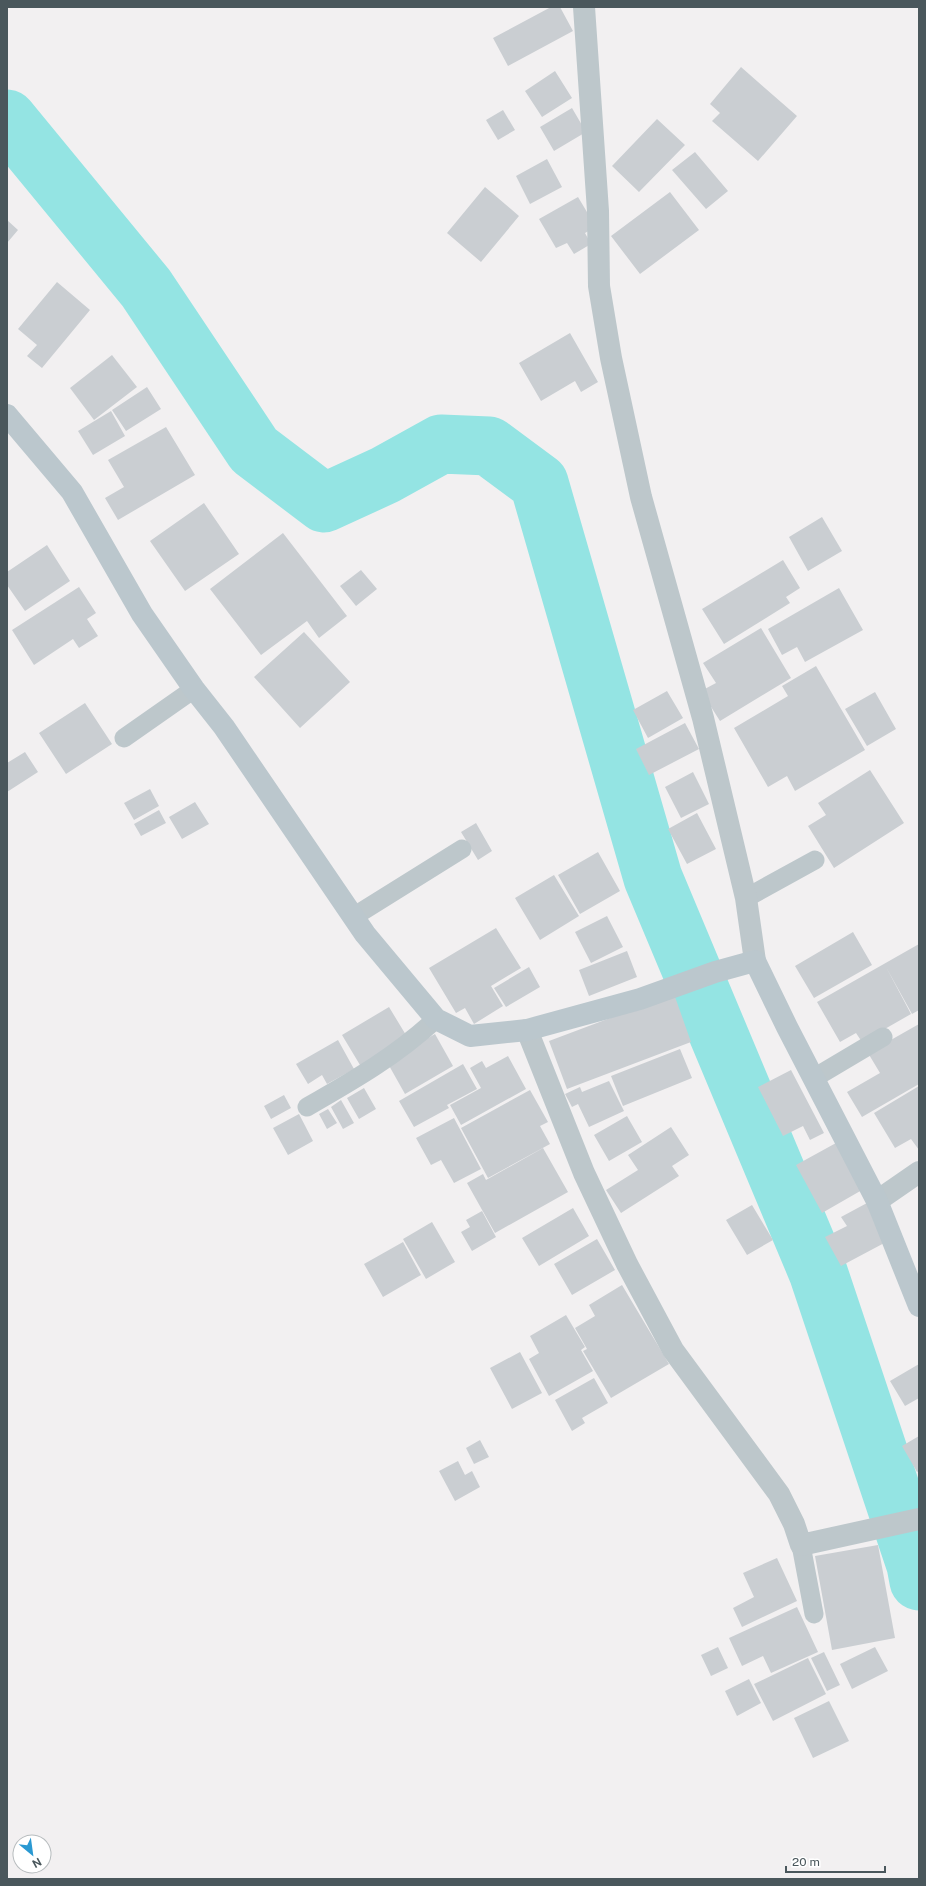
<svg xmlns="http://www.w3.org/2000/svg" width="926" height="1886" font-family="'Public Sans',sans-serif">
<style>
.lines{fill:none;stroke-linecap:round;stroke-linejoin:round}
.river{stroke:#94e4e3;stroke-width:59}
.building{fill:#caced2}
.lane{stroke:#bdc7cb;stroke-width:19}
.street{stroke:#bdc7cb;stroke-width:22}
.secondary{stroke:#bbc7cd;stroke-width:22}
</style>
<rect width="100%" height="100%" fill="#f2f0f1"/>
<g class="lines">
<path class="river" d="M7 119 146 288 254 450 324 503 385 475 441 444 489 446 539 483 653 878 818 1272 916 1565 919 1581"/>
</g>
<path class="building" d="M551 7H560L573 31 508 66 493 38Z
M741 67 797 116 758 161 712 121 720 113 710 104Z
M555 71 572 98 542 117 525 91Z
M572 108 586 132 554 151 540 127Z
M503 110 515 130 498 140 486 120Z
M657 119 685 145 639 192 612 166Z
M695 152 728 191 706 209 672 170Z
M547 159 562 187 530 204 516 176Z
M485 187 519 216 481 262 447 233Z
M670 192 699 230 640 274 611 236Z
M578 197 596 227 585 233 591 244 574 254 567 243 556 248 539 219Z
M7 220 18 230 7 243Z
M57 282 90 310 42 368 27 356 37 345 18 329Z
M570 333 598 382 581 392 575 381 541 401 519 363Z
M112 355 137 387 94 420 70 388Z
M147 387 161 409 126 431 112 410Z
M111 411 125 436 93 455 78 431Z
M166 427 195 475 118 520 105 498 124 487 108 460Z
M204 503 239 554 185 591 150 541Z
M822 517 842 551 808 571 789 537Z
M283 533 347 616 319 638 307 621 261 655 210 589Z
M47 545 70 581 25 611 7 585V572Z
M783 560 800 588 786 597 790 603 724 644 702 609Z
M361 570 377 589 356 606 340 586Z
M79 587 96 613 87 619 98 636 79 648 73 639 34 665 12 630Z
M839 588 863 630 805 662 797 647 782 655 768 629Z
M761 628 791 678 720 721 701 691 716 683 703 663Z
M304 632 350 682 300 728 254 677Z
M816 666 865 750 795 791 787 776 768 787 734 728 788 696 782 686Z
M667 691 683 718 648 738 633 710Z
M875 692 896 729 867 746 845 709Z
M85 703 112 744 66 774 39 733Z
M685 723 699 749 649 775 636 749Z
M25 752 38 772 7 792V763Z
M870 770 904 823 834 868 808 826 826 815 818 803Z
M693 772 709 804 681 818 665 787Z
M150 789 159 806 134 820 124 803Z
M195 802 209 824 182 839 169 817Z
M159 810 166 823 141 836 134 824Z
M697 813 716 849 687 864 668 829Z
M476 823 492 851 478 860 461 832Z
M598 852 620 891 580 914 558 875Z
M554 875 579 916 540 940 515 898Z
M607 916 623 947 591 963 575 932Z
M496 928 521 968 491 986 503 1006 474 1024 465 1008 456 1013 429 968Z
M853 932 872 965 814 998 795 966Z
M919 944V1010L912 1014 886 967 911 1014 862 1042 856 1033 840 1042 817 1002Z
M627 951 637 977 589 996 579 970Z
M529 967 540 987 506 1007 494 988Z
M674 994 691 1042 567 1089 549 1041Z
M389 1007 409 1040 363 1070 342 1035Z
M919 1024V1084L862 1117 847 1092 880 1073 868 1053Z
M435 1034 453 1066 405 1094 387 1062Z
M338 1040 354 1069 327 1084 322 1075 308 1084 296 1064Z
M680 1049 692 1078 623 1106 611 1076Z
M508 1056 526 1089 461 1125 450 1105 481 1088 470 1068 482 1061 486 1068Z
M463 1064 477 1089 447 1105 449 1108 414 1127 399 1101Z
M791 1070 824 1133 810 1140 803 1126 783 1136 758 1087Z
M609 1081 624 1111 589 1127 578 1104 572 1107 565 1094 580 1087 582 1092Z
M919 1086V1150L911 1139 895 1148 874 1113Z
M364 1088 376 1109 359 1119 347 1098Z
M530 1090 548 1122 540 1126 550 1144 488 1178 461 1128Z
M284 1095 291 1108 271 1119 264 1106Z
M341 1100 354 1123 343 1129 331 1107Z
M328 1109 337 1123 327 1129 319 1114Z
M299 1114 313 1141 288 1155 273 1128Z
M627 1116 642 1142 609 1161 594 1135Z
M454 1118 481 1169 454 1183 441 1160 431 1165 416 1138Z
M671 1127 689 1155 672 1166 679 1176 621 1213 606 1190 638 1170 628 1155Z
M836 1143 862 1190 822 1213 796 1165Z
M543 1148 568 1192 495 1233 467 1183 483 1174 486 1180Z
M867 1203 888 1241 841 1266 825 1237 847 1226 841 1217Z
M752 1205 773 1240 747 1255 726 1220Z
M573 1208 589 1236 539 1266 522 1238Z
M482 1211 496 1237 472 1251 461 1232 470 1227 466 1220Z
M432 1222 455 1262 426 1279 403 1239Z
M597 1239 615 1270 572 1295 554 1264Z
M403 1242 421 1275 383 1297 364 1264Z
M622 1285 669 1364 611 1398 583 1351 587 1349 575 1328 595 1316 589 1305Z
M566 1315 585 1347 581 1350 593 1371 549 1396 529 1359 539 1353 530 1336Z
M520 1352 542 1393 512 1409 490 1368Z
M919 1364V1398L905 1406 890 1381Z
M594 1378 608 1403 582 1418 585 1423 572 1431 555 1400Z
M919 1436V1471L917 1472 902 1446Z
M480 1440 489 1457 474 1464 466 1448Z
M458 1461 465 1475 472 1471 480 1487 455 1501 439 1471Z
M878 1545 895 1638 832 1650 815 1556Z
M777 1558 797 1601 742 1627 733 1608 754 1597 743 1573Z
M797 1607 818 1652 771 1673 763 1656 742 1666 729 1638Z
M718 1647 728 1668 711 1676 701 1655Z
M875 1647 888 1671 852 1689 840 1664Z
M824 1652 840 1685 827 1691 811 1658Z
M808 1658 826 1694 773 1721 754 1684Z
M749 1679 761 1703 737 1716 725 1691Z
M829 1701 849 1741 813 1758 794 1718Z"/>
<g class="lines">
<path class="lane" d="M124 738 194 689
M746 898 815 860
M353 917 462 849
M814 1078 883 1037
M307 1107C354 1080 396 1056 436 1019
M801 1545 814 1614"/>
<path class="street" d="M584 7 598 211 599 286 611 358 641 497 703 718 746 898 755 961
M527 1030 584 1173 627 1264 673 1350 779 1494 794 1524 801 1545 919 1519
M877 1201 919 1172"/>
<path class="secondary" d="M7 415 72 492 142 614 194 689 224 727 365 934 436 1019 470 1036 527 1030 640 999 715 972 755 961 787 1027 877 1201 919 1306"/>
</g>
<rect width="926" height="1886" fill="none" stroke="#4a575c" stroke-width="16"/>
<g transform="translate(32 1854) rotate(151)"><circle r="19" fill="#ffffff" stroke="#b7bcbe"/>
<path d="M0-3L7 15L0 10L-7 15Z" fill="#2a99d2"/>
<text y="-6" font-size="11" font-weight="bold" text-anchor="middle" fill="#4a575c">N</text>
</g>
<path d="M786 1866v6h99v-6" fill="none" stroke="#4a575c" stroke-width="2"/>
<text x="792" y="1866" font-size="12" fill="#4a575c" stroke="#ffffff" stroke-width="3" paint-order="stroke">20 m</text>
</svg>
